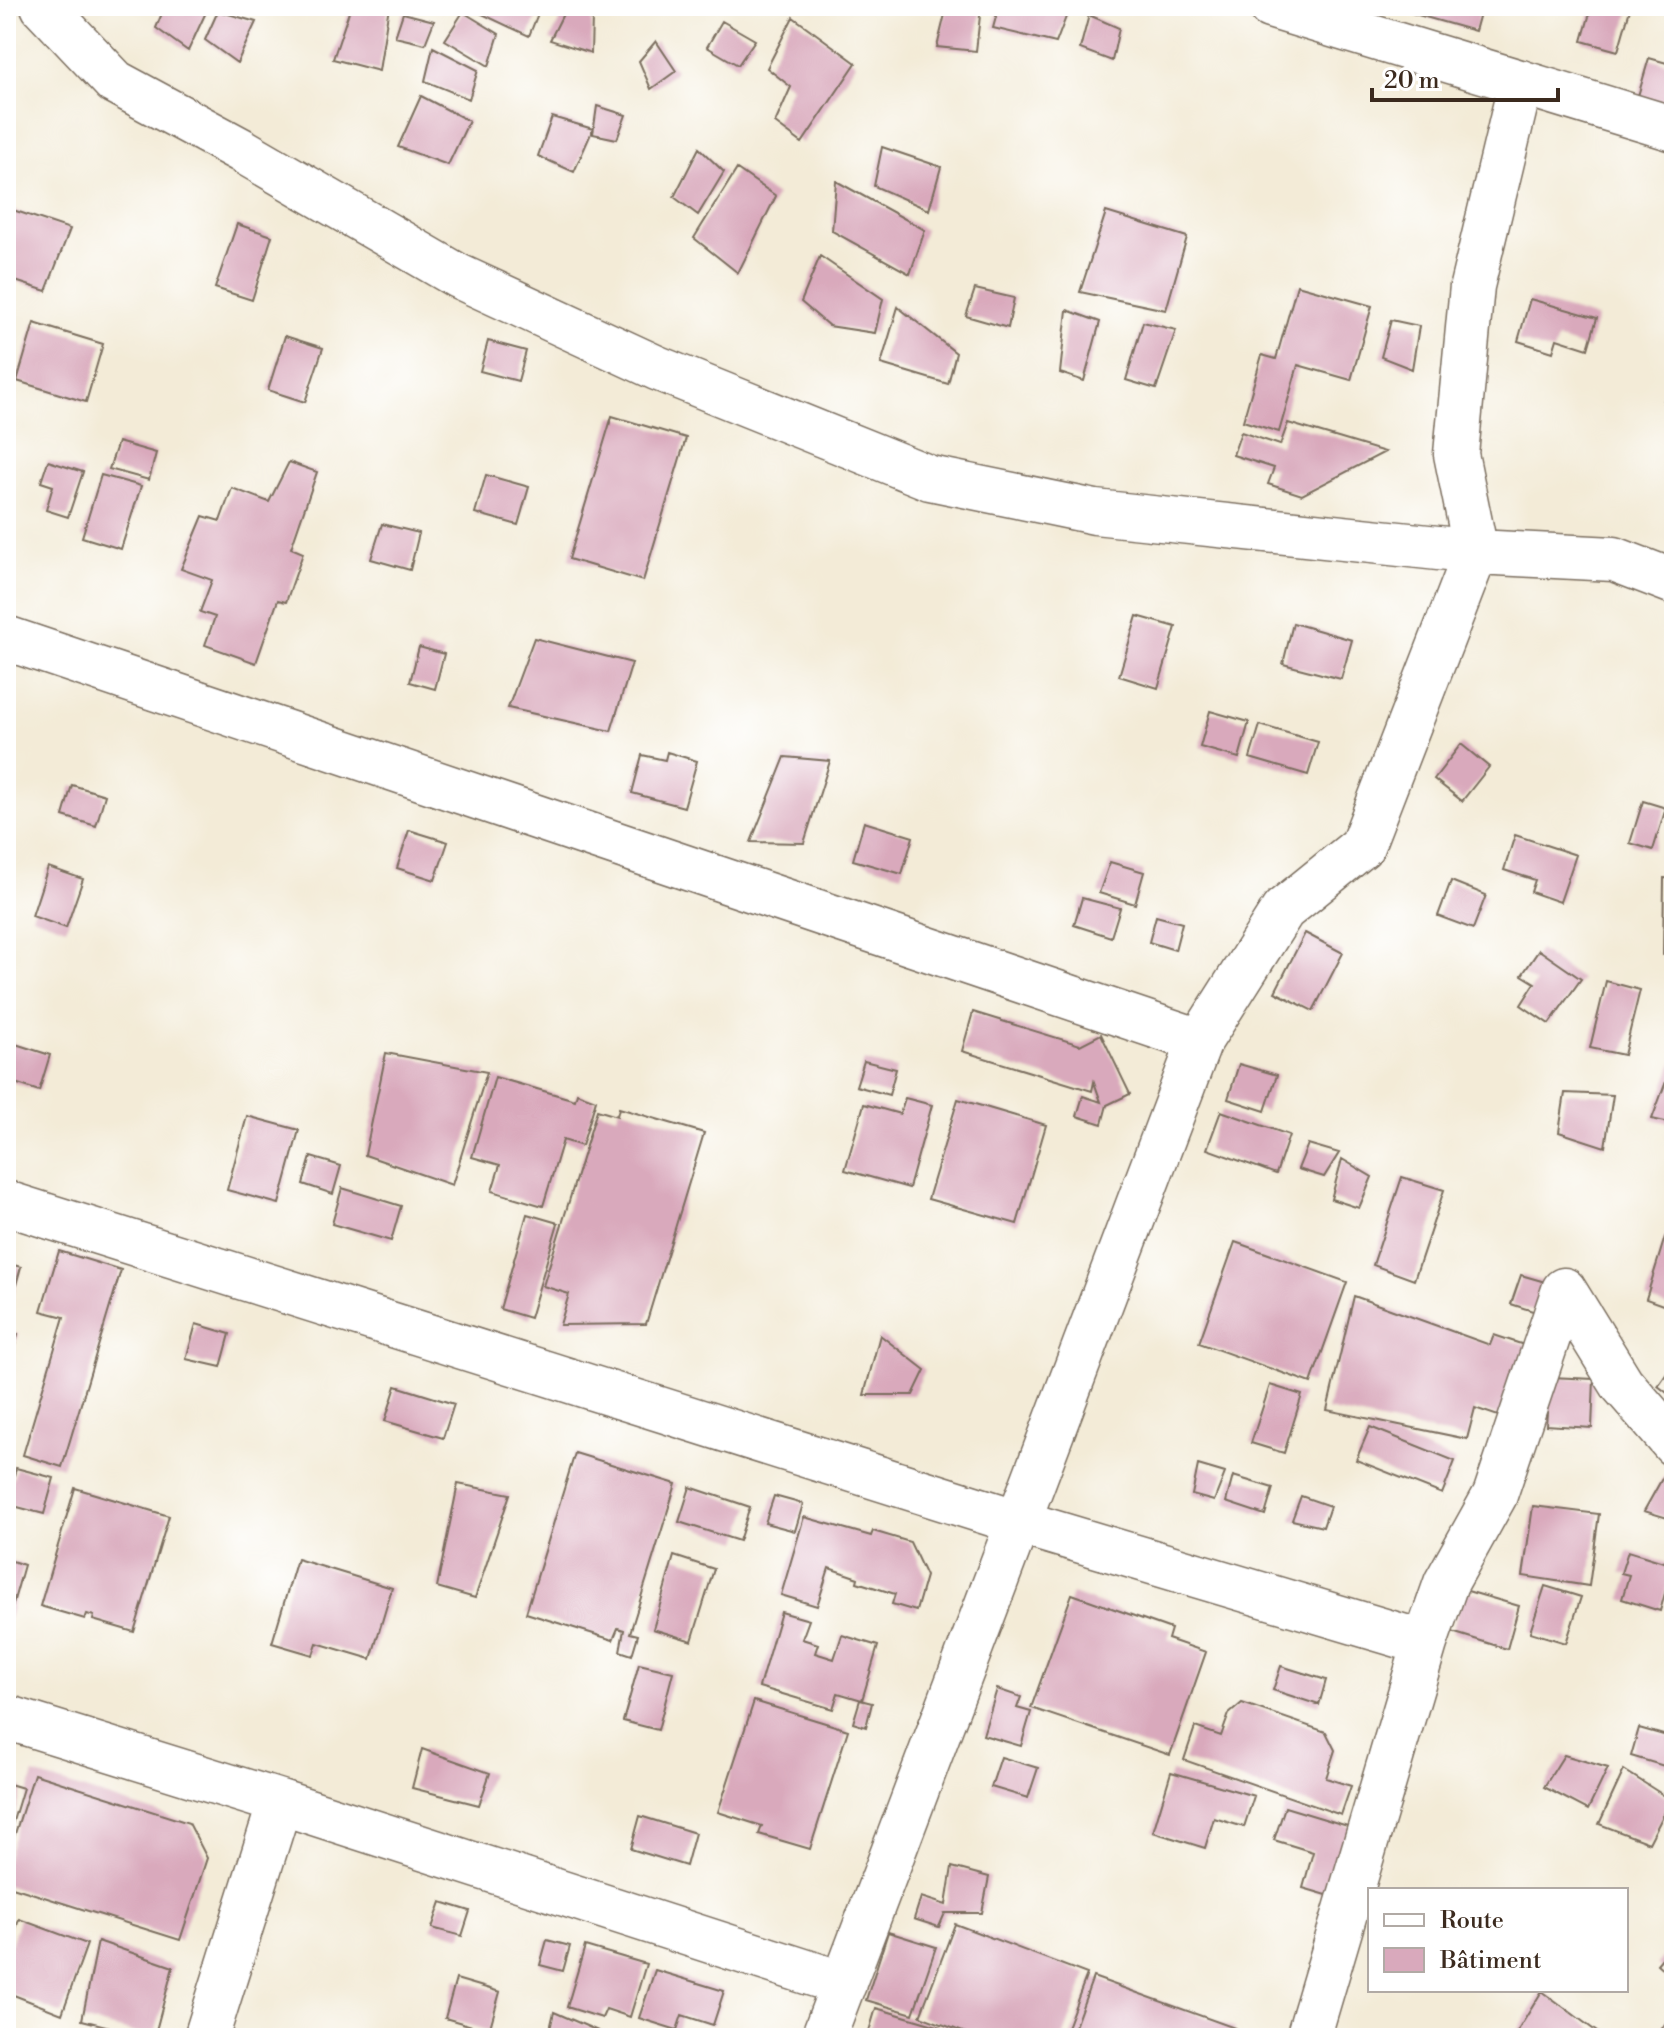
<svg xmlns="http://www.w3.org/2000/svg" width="1680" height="2044" font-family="'Libre Bodoni',serif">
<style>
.building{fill:#d9a9bc}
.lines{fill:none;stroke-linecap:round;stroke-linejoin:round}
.street-casing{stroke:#7b6e5f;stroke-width:47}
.street{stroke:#fff;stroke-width:44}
</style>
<rect width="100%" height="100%" fill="#fff"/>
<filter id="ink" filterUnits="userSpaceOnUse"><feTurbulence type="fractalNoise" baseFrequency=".0125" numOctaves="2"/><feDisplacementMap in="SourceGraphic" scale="16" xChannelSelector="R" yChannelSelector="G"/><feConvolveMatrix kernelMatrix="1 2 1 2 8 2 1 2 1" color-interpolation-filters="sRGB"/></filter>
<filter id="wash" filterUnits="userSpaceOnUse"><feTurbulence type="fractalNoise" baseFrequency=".006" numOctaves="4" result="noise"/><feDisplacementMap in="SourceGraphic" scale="32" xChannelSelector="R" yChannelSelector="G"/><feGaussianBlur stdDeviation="1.8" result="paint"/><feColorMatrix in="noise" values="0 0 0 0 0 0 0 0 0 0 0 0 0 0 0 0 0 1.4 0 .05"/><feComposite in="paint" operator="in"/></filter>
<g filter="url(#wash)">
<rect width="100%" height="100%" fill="#f3ebd7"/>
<g id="blocks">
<path class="building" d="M165 6H194L207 10 188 51 156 28Z
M351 6H389L379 71 333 59Z
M482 6H541L529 36 480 13Z
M947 6 981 7 976 51 937 47Z
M999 6H1059L1069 9 1056 43 993 28Z
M1412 6H1482L1475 31 1411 13Z
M1592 6H1631L1618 51 1582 41Z
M565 10 592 17 591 53 550 40Z
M218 11 256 22 237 63 205 40Z
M463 12 499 34 489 66 445 40Z
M403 13 434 21 425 44 395 37Z
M1089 15 1119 28 1112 61 1080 49Z
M793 17 856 63 802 143 775 123 791 87 767 68Z
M722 21 755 40 738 65 707 47Z
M656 41 676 71 651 89 639 61Z
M433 47 478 70 469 99 425 81Z
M1649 58 1674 65V106L1638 96Z
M421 96 469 121 448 165 398 147Z
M597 106 626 115 617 139 593 134Z
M552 117 593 129 574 172 538 156Z
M882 147 941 167 929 210 874 186Z
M699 148 724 172 698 215 674 197Z
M737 169 776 196 738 273 694 238Z
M836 181 925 230 910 274 832 231Z
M7 208 70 229 46 291 6 278Z
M1106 212 1187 237 1166 310 1080 292Z
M237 224 272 236 252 300 215 288Z
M820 256 883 299 875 333 829 326 801 302Z
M1297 285 1372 306 1351 380 1298 365 1279 432 1243 421 1262 355 1276 359Z
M975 289 1014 298 1008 328 966 316Z
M1530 299 1597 318 1588 349 1557 339 1553 352 1518 341Z
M898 307 956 353 948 384 881 364Z
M1067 310 1100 322 1084 381 1060 373Z
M1391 320 1419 326 1412 369 1381 357Z
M1143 322 1176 330 1156 389 1126 380Z
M34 323 103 344 86 402 17 381Z
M285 336 323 348 305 402 268 390Z
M488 341 526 351 518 381 480 371Z
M1673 367H1674V406L1663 403Z
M612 416 686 438 643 581 569 559Z
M1288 423 1385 452 1302 495 1268 484 1274 468 1233 455 1241 432 1280 445Z
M118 442 156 453 149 480 109 469Z
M48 461 83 472 68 517 46 510 53 486 41 482Z
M289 462 317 472 291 548 303 553 286 602 278 600 256 663 205 645 215 617 200 612 212 580 181 569 203 516 220 521 232 488 269 502Z
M101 475 141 486 121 549 82 537Z
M486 475 529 487 518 525 475 513Z
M382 524 419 533 410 570 371 559Z
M1137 616 1176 627 1158 688 1119 676Z
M1293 623 1352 640 1341 679 1283 664Z
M534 638 632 663 611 731 508 708Z
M419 647 444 654 435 689 410 682Z
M1210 711 1249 722 1239 758 1200 747Z
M1260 725 1318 742 1308 775 1250 758Z
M1461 744 1489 767 1462 801 1434 779Z
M667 752 697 761 684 807 632 793 642 755 665 760Z
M785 757 830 761 804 843 751 842Z
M72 785 105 795 96 826 63 816Z
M1643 801 1666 808 1653 850 1630 843Z
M864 822 913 837 902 874 853 860Z
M409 830 448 842 435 880 397 868Z
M1515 835 1576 855 1560 902 1531 892 1535 880 1504 870Z
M1110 862 1144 872 1135 904 1099 893Z
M48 867 83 879 66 928 32 916Z
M1664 878 1674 879V957L1663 955Z
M1451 881 1486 895 1473 929 1438 916Z
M1082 898 1120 908 1111 937 1074 925Z
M1156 916 1182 923 1175 950 1149 942Z
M1305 933 1343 953 1313 1011 1275 992Z
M1539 950 1581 979 1549 1024 1521 1005 1535 983 1522 975Z
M1606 981 1640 990 1624 1055 1590 1048Z
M973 1012 1080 1045 1101 1034 1130 1094 1107 1105 1102 1124 1077 1116 1083 1096 1101 1102 1094 1082 1092 1091 962 1051Z
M6 1041 50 1055 39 1091 6 1080Z
M386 1053 487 1072 452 1185 365 1155Z
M1674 1060V1124L1652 1119Z
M864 1061 896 1069 889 1095 856 1086Z
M1239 1064 1277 1075 1265 1111 1228 1099Z
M495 1077 575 1100 577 1093 596 1100 582 1146 563 1140 543 1206 492 1191 500 1165 472 1157Z
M1565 1093 1613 1095 1605 1147 1559 1132Z
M905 1098 932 1105 909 1188 845 1170 864 1104 900 1114Z
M958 1099 1046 1125 1017 1224 928 1199Z
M619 1108 704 1133 646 1324 560 1325 569 1294 543 1286 597 1110 617 1116Z
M1221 1111 1289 1135 1276 1174 1207 1149Z
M247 1116 299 1130 279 1204 227 1190Z
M1308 1144 1339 1153 1324 1177 1298 1169Z
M311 1157 341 1166 333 1194 303 1184Z
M1342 1159 1372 1177 1359 1208 1331 1199Z
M1402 1177 1444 1190 1414 1280 1373 1265Z
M342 1188 401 1206 391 1241 332 1224Z
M527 1214 558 1223 530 1318 500 1309Z
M1665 1237 1674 1240V1309L1646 1299Z
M1235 1242 1347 1282 1311 1383 1199 1343Z
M59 1251 121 1270 62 1467 23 1455 64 1317 41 1311Z
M6 1263 21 1267 7 1317H6Z
M1521 1275 1552 1284 1542 1314 1511 1304Z
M1354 1296 1490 1345 1494 1335 1530 1347 1507 1419 1475 1408 1467 1439 1327 1410Z
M196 1324 230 1334 221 1367 186 1359Z
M6 1330 18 1334 7 1373 6 1372Z
M880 1335 925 1370 913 1395H864Z
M1667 1373 1674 1374V1398L1658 1386Z
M1550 1377 1594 1379 1592 1428 1546 1425Z
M1270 1385 1302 1395 1284 1453 1251 1443Z
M396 1386 454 1404 443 1438 385 1421Z
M1370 1427 1455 1461 1442 1494 1356 1460Z
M575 1453 676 1484 630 1633 638 1635 632 1655 620 1651 624 1630 618 1628 613 1640 526 1613Z
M1198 1465 1225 1473 1214 1501 1192 1495Z
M16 1468 54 1478 44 1514 6 1504Z
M1233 1476 1273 1488 1265 1515 1226 1502Z
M1663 1477 1674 1480V1520L1644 1511Z
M458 1484 510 1494 475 1598 437 1587Z
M690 1487 750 1507 739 1541 679 1522Z
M75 1488 169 1516 134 1632 93 1620 94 1616 87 1614 85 1619 40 1606Z
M774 1496 803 1504 795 1531 765 1523Z
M1301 1496 1330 1506 1323 1527 1292 1520Z
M1533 1506 1599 1514 1589 1586 1523 1576Z
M804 1517 871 1536 873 1531 910 1542 926 1576 916 1611 892 1604 895 1594 857 1582 858 1578 829 1568 817 1606 781 1595Z
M1628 1551 1673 1565 1660 1611 1622 1599 1629 1575 1621 1573Z
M674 1556 714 1569 692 1641 653 1629Z
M6 1559 24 1565 9 1618H6Z
M297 1559 392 1588 371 1659 317 1643 313 1655 272 1643Z
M1545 1586 1581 1597 1566 1643 1530 1632Z
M1464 1590 1519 1606 1507 1649 1452 1632Z
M1072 1594 1171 1629 1168 1639 1206 1652 1170 1755 1031 1708Z
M781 1612 809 1620 802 1639 818 1644 815 1653 834 1659 842 1635 878 1646 862 1700 838 1693 833 1709 759 1687Z
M639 1664 673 1672 658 1730 623 1721Z
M1281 1666 1326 1680 1319 1705 1273 1690Z
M997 1689 1021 1697 1017 1708 1031 1712 1021 1746 983 1735Z
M860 1700 872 1703 866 1727 853 1723Z
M754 1701 848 1730 810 1849 759 1834 762 1826 718 1812Z
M1242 1703 1326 1732 1335 1750 1326 1778 1351 1786 1341 1815 1184 1760 1195 1727 1221 1736 1229 1714Z
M1639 1728 1674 1738V1769L1631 1756Z
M422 1749 490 1773 479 1805 412 1788Z
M1564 1755 1608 1768 1588 1810 1544 1787Z
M1001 1757 1038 1768 1028 1798 991 1787Z
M1624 1770 1671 1800 1649 1843 1599 1824Z
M1171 1772 1254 1796 1244 1827 1214 1818 1205 1848 1153 1832Z
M34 1774 189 1823 207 1858 180 1940 6 1885V1862Z
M6 1783 23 1788 7 1841H6Z
M1285 1807 1351 1827 1347 1901 1303 1888 1313 1852 1274 1840Z
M640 1816 695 1833 686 1866 631 1849Z
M952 1867 989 1877 982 1913H945L939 1927 914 1919 921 1897 946 1905Z
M441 1902 470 1911 462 1936 432 1928Z
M19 1919 87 1944 62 2014 6 1992V1961Z
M955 1924 1087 1974 1063 2038H979L920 2016Z
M888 1932 936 1947 913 2014 866 2000Z
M547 1940 570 1946 563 1971 540 1965Z
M98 1941 173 1967 154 2038 82 2020Z
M1674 1944V1979L1657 1964Z
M585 1946 646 1964 630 2017 606 2009 602 2018 567 2007Z
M655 1970 724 1991 713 2025 682 2015 677 2030 639 2018Z
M1093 1977 1235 2028 1231 2038H1071Z
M456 1979 500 1992 489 2031 445 2018Z
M1542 1991 1597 2032 1584 2038H1525L1517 2032Z
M876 2008 941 2027 938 2038H867Z
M1674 2010V2038H1656Z
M554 2012 614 2038H548Z"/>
</g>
</g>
<g filter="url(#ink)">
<use href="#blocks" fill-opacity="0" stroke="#7b6e5f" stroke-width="2"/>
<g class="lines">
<defs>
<path id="street" d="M43 6 115 82 241 150 458 276 657 368 930 478 1095 512 1476 552 1614 559 1674 582
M1270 6 1674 129
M6 638 1200 1041
M6 1203 1018 1522 1425 1643
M1564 1290 1622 1384 1674 1444
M6 1717 280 1802 844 1984
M206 2038 280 1802
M823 2038 1200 1041 1283 910 1362 846 1476 552 1456 454 1472 286 1521 82
M1308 2038 1425 1643 1446 1583 1495 1495 1564 1290"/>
</defs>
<use href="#street" class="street-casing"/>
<use href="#street" class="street"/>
</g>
</g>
<rect width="1680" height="2044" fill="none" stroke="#fff" stroke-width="32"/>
<rect x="1368" y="1888" width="260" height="104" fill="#ffffff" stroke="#b1aaa5" stroke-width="2"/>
<rect x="1384" y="1914" width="40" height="12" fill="#ffffff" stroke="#b1aaa5" stroke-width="2"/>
<text x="1440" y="1928" font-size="24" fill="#3b2a1e">Route</text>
<rect x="1384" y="1948" width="40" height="24" fill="#d9a9bc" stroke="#b1aaa5" stroke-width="2"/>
<text x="1440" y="1968" font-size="24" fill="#3b2a1e">Bâtiment</text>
<path d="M1372 88v12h186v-12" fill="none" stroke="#3b2a1e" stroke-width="4"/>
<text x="1384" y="88" font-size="24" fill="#3b2a1e" stroke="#ffffff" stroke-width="6" paint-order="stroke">20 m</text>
</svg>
